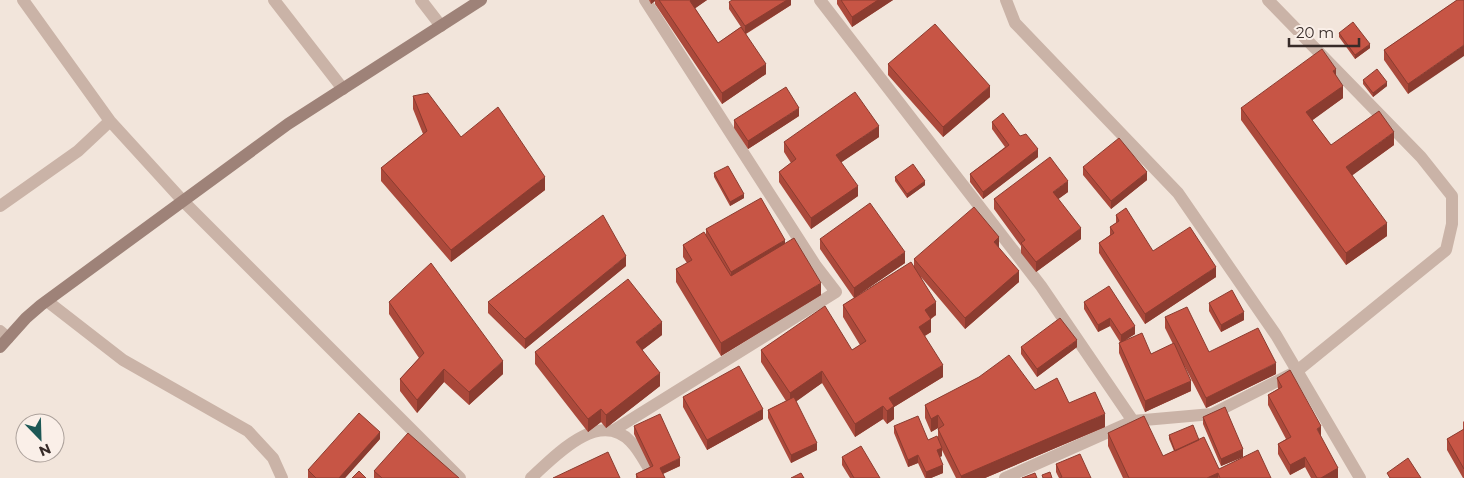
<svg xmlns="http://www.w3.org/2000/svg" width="1464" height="478" font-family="Montserrat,sans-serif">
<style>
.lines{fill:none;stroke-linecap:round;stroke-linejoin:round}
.street{stroke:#cab3a7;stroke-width:12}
.secondary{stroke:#9e8278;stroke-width:12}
.wall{fill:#ab493b}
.shaded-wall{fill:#8b3c30}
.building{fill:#c75545;stroke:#8b3c30}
</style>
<rect width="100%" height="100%" fill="#f2e5db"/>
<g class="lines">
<path class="street" d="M23 0 110 121 183 201 460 478
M274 0 343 89
M421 0 441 26
M820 0 1041 286 1133 421
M1006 0 1015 23 1178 193 1276 335 1360 478
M0 206 78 151 110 121
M47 301 123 360 248 431 273 458 282 478
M0 331 8 338
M614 430 836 292 816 266 645 0
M531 478C555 456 599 408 631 442 641 452 647 467 655 478
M1005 478 1133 421 1212 414 1297 371 1446 250 1452 224V196L1421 157 1268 0"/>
<path class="secondary" d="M0 347 26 318 41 305 288 124 481 0"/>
</g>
<path class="wall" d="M649 0H707L695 8 718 43 741 27 729 9V2L791 0V5L746 34 766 74 722 104 655 4V1L651 4Z
M837 0H893L852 27 837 4Z
M1457 0 1408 94 1384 60V50Z
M1339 33 1370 48 1355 59 1339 37Z
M888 64 990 97 943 137 888 75Z
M1336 76 1343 98 1312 120 1331 145H1394L1352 175 1387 236 1346 265 1241 120V108Z
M1363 80 1387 86 1373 97 1363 84Z
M413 96 461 137 545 190 451 262 381 181V168L423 134 413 109Z
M799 116 748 149 734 128V120Z
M992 122 1020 136 1038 157 983 199 970 182V174L1005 147 992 129Z
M879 137 841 162 858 196 811 229 779 182V172L791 163 784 152V142Z
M1083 167 1147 180 1111 209 1083 175Z
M714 173 744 198 730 206 714 177Z
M895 177 925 185 907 198 895 181Z
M1068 192 1058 199 1081 239 1036 272 1021 253V246L994 209V199Z
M1116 215 1153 251 1216 277 1145 324 1099 253V243L1110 235V227L1116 223Z
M706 229 785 244 821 295 721 356 676 282V269L687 263 683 257V245L706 235Z
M820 239 905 263 857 296 914 267V259L999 248 1019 282 965 329 921 277 936 315 931 319V332L925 336 943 377 894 407V419L887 424 883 419 855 437 822 383 796 401 817 450 791 463 768 418V410L786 401 761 362V350H852L860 345 843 317V305L854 298 820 249Z
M626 266 525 349 488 313V302Z
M389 302 503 374 469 405 444 382 417 413 400 391V379L419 358 389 314Z
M1084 302 1135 334 1125 340 1151 354 1173 344 1165 328V317L1209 352 1276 374 1206 408 1184 365 1191 391 1145 412 1119 353V343L1120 342 1110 326 1098 332 1084 309Z
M1209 303 1244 320 1221 332 1209 311Z
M662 335 642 350 660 386 606 428 601 422 588 432 535 364V352Z
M1021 347H1077L1037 377 1021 354Z
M1277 378 1321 437 1338 478H1311L1305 467 1290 475 1278 454V444L1286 439 1268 405V395L1278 389Z
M1035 390 1069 403 1105 427 985 478H956L942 450V456L940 457 943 473 931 478H925L918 463 908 467 894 433V426L928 440 938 438V428L931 432 925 418V405Z
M683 397 763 419 707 450 683 407Z
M1203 417 1243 457 1221 466 1203 424Z
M1464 421V478H1463L1447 450V439L1463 430V422Z
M634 426 680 466 663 474 665 478H636V474L650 467 634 434Z
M1108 433 1163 456 1174 451 1169 439V435L1199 440 1219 469 1271 478H1123L1108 446Z
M380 439 345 478H308V470Z
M842 457 880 478H850L842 465Z
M1056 464 1091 478H1059L1056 472Z
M374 471 459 478H374Z"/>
<path class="shaded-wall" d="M651 0H655V1L651 4Z
M691 0H707L690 12V1Z
M787 0H791V5L745 34V26Z
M878 0H893L852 27V17Z
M1370 44V48L1355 59V55Z
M1464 45V56L1408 94V84Z
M766 64V74L722 104V93Z
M1336 69V81L1333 71Z
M1387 82V86L1373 97V93Z
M990 86V97L943 137V127Z
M1343 86V98L1306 125V112Z
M799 108V116L748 149V141Z
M879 126V137L836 166V155Z
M1394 132V145L1346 180V167Z
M1038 149V157L983 199V192Z
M1147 172V180L1111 209V201Z
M545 177V190L451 262V250Z
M925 181V185L907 198V194Z
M1068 181V192L1053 203V192Z
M858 186V196L811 229V218Z
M744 194V198L730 206V202Z
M1387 223V236L1346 265V253Z
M1081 228V239L1036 272V262Z
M999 237V248L994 242Z
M785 240V250L731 282V272Z
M905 252V263L854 298V288Z
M626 256V266L525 349V339Z
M1216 267V277L1145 324V314Z
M1019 271V282L965 329V318Z
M821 283V295L721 356V343Z
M936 302V315L925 322V310Z
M1244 312V320L1221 332V325Z
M1110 318V326L1098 332V325Z
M931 319V332L919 339V327Z
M662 322V335L636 355V342Z
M1135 326V334L1121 343V335Z
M1077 340V347L1037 377V369Z
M503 361V374L469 405V392Z
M1276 363V374L1206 408V398Z
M943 365V377L894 407V419L887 424V411L889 398Z
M444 369V382L417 413V400Z
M822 371V383L790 406V393Z
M660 373V386L606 428V415Z
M1191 381V391L1145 412V401Z
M883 406V419L855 437V424Z
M601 409V422L588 432V419Z
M763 409V419L707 450V440Z
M1105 414V427L985 478H961V476Z
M938 415V428L931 432V419Z
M1321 426V437L1317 429Z
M380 432V439L345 478H339Z
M817 443V450L791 463V455Z
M942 448V456L937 458V450Z
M1243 449V457L1221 466V459Z
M918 455V463L908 467V460Z
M1305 457V467L1290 475V465Z
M680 458V466L660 475V468Z
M943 465V473L931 478H926V472Z
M1338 468V478H1321Z
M1218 473V478H1207Z"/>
<path class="building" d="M659 0H691L690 1 718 43 741 27 766 64 722 93Z
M732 0H787L745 26 729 2Z
M841 0H878L852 17Z
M1457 0H1464V45L1408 84 1384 50Z
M1353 22 1370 44 1355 55 1339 33Z
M935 24 990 86 943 127 888 64Z
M1322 49 1336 69 1333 71 1343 86 1306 112 1331 145 1379 111 1394 132 1346 167 1387 223 1346 253 1241 108Z
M1377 69 1387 82 1373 93 1363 80Z
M786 87 799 108 748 141 734 120Z
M855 92 879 126 836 155 858 186 811 218 779 172 796 159 784 142Z
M428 93 461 137 498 107 545 177 451 250 381 168 427 131 413 96Z
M1003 113 1020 136 1026 134 1038 149 983 192 970 174 1009 145 992 122Z
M1119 138 1147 172 1111 201 1083 167Z
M1050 157 1068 181 1053 192 1081 228 1036 262 1021 243 1025 240 994 199Z
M913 164 925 181 907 194 895 177Z
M728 166 744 194 730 202 714 173Z
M761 198 785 240 731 272 706 229Z
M870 203 905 252 854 288 820 239Z
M974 207 999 237 994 242 1019 271 965 318 914 259Z
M1126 208 1153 251 1190 227 1216 267 1145 314 1099 243 1114 233 1110 227 1119 221 1116 215Z
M603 215 626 256 525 339 488 302Z
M704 232 731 276 794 238 821 283 721 343 676 269 692 260 683 245Z
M911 262 936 302 925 310 931 319 919 327 943 365 889 398 894 406 887 411 883 406 855 424 822 371 790 393 761 350 825 306 852 350 866 341 843 305Z
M431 263 503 361 469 392 444 369 417 400 400 379 424 353 389 302Z
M628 279 662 322 636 342 660 373 606 415 601 409 588 419 535 352Z
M1109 286 1135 326 1121 335 1110 318 1098 325 1084 302Z
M1232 290 1244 312 1221 325 1209 303Z
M1187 307 1209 352 1258 328 1276 363 1206 398 1165 317Z
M1060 318 1077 340 1037 369 1021 347Z
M1142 333 1151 354 1174 343 1191 381 1145 401 1119 343Z
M1009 355 1035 390 1057 378 1069 403 1095 392 1105 414 961 476 938 429 944 425 938 415 931 419 925 405 979 377Z
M739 366 763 409 707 440 683 397Z
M1290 370 1321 426 1317 429 1338 468 1321 478H1317L1305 457 1290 465 1278 444 1291 437 1268 395 1282 387 1277 378Z
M794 397 817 443 791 455 768 410Z
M1225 407 1243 449 1221 459 1203 417Z
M359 413 380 432 339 478H316L308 470Z
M660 414 680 458 660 468 665 478H638L636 474 653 466 634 426Z
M918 416 928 440 937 436 942 448 937 450 943 465 926 472 918 455 908 460 894 426Z
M1144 416 1163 456 1204 437 1219 469 1258 450 1271 478H1220L1218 473 1207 478H1129L1108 433Z
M1193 425 1199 440 1175 451 1169 435Z
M1464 429V469L1447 439Z
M408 433 459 478H382L374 471Z
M861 446 880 478H854L842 457Z
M608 452 620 478H553Z
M1080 454 1091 478H1060L1062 477 1056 464Z
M1408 458 1421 478H1390L1387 473Z
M359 471 366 478H352Z
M1050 472 1052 478H1043L1042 475Z
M801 473 804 478H791Z
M1035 473 1037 478H1022Z"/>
<g transform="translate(40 438) rotate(157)"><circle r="24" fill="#faefe8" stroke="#aca19b"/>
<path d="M0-4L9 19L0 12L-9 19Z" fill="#1d5856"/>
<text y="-8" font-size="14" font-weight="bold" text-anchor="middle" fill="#372b28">N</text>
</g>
<path d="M1289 38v8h70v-8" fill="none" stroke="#372b28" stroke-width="2.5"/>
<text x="1296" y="38" font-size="15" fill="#372b28" stroke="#faefe8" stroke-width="4" paint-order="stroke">20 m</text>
</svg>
